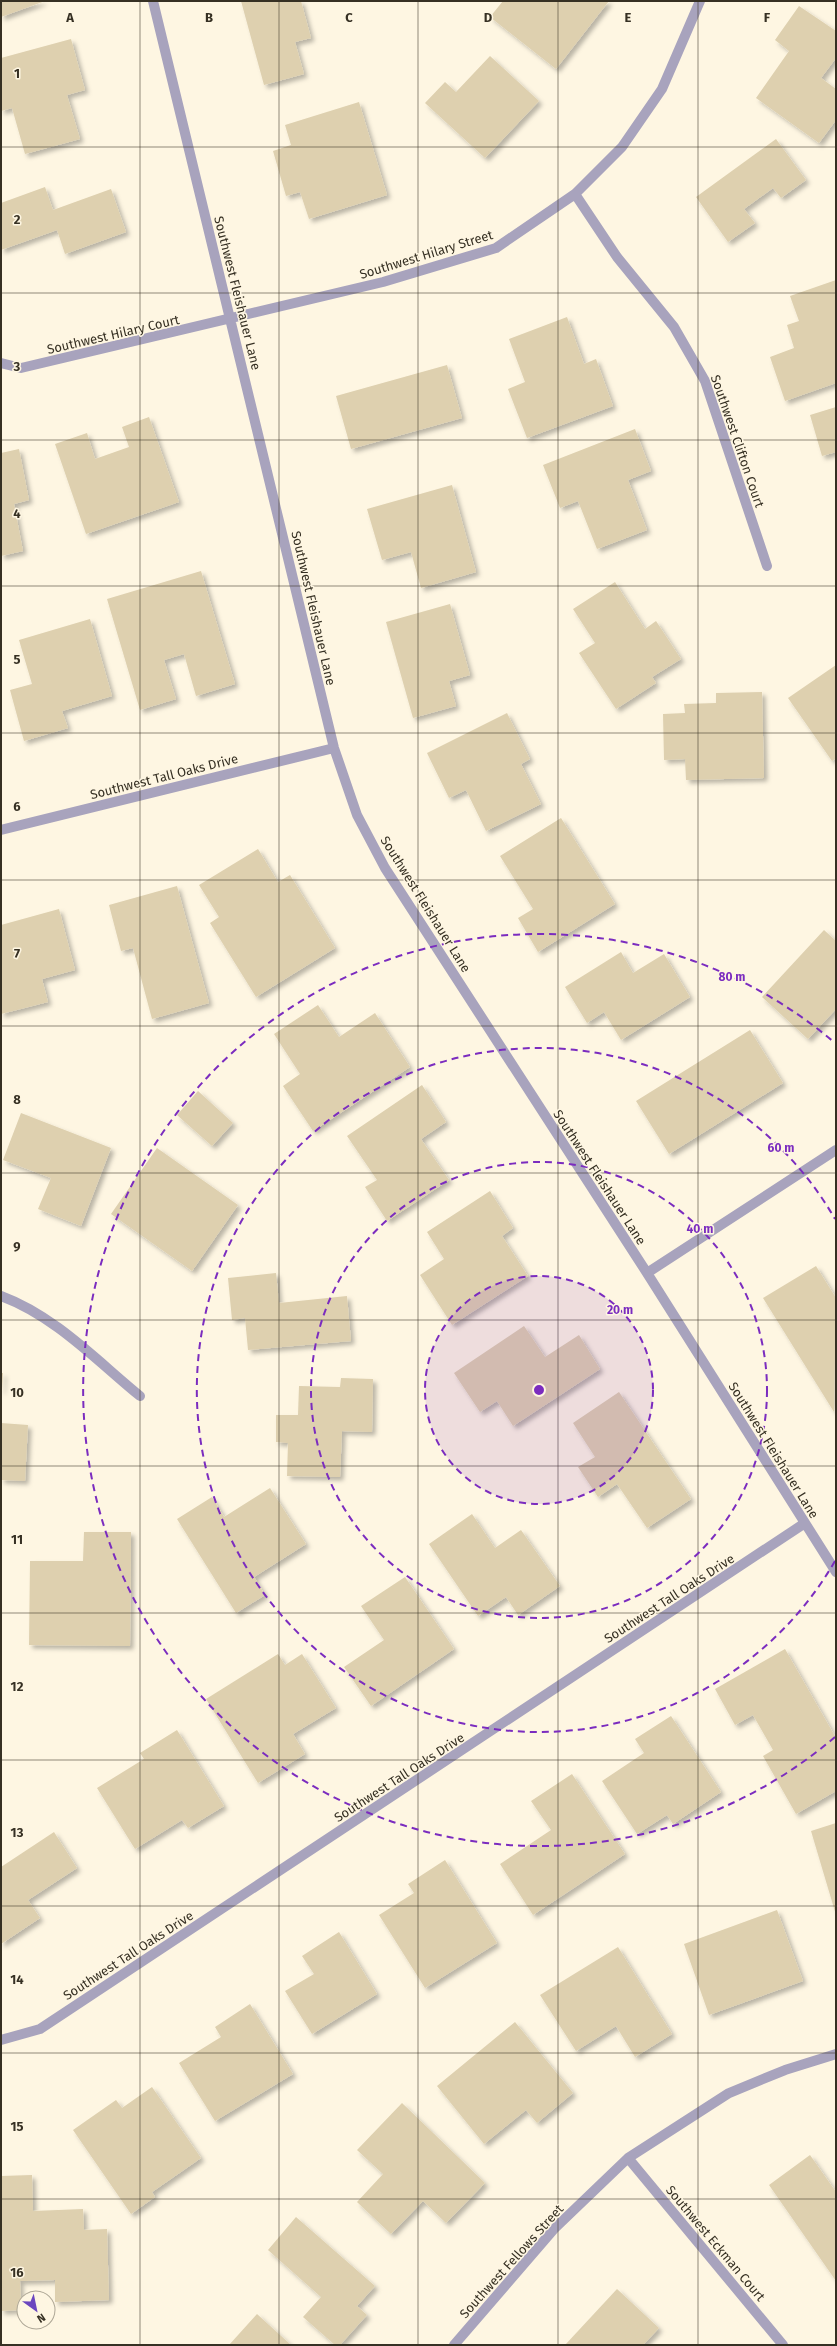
<svg xmlns="http://www.w3.org/2000/svg" width="837" height="2346" font-family="'Fira Sans',sans-serif">
<style>
.building{fill:#ded0af;filter:url(#shadow)}
.lines{fill:none;stroke-linecap:round;stroke-linejoin:round}
.minor{stroke:#a8a3bd;stroke-width:10}
.grid{fill:none;stroke:#363023;stroke-width:1;stroke-opacity:0.55}
.ring{fill:none;stroke:#7b2cbf;stroke-width:2;stroke-dasharray:7 5}
.labels{text-anchor:middle;stroke-width:3;stroke-linejoin:round;paint-order:stroke}
.street-label{font-size:13px;fill:#363023;stroke:#fef6e2}
.grid-label{font-size:13px;text-anchor:middle;font-weight:bold;fill:#363023;stroke:#fef6e2;stroke-width:3;stroke-linejoin:round;paint-order:stroke}
.centre{fill:#7b2cbf;stroke:#fef6e2;stroke-width:2}
.ring-label{font-size:12px;text-anchor:middle;font-weight:bold;fill:#7b2cbf;stroke:#fef6e2;stroke-width:3;stroke-linejoin:round;paint-order:stroke}
</style>
<defs>
<filter id="shadow"><feDropShadow dx="3.5" dy="3.5" stdDeviation="2" flood-color="#0004"/></filter>
</defs>
<rect width="100%" height="100%" fill="#fef6e2"/>
<path class="building" d="M1 1H45L1 17Z
M241 1H301L311 38 295 42 304 74 264 85Z
M503 1H609L556 69 490 17Z
M799 6 836 31V58L821 78 836 89V120L819 143 756 98 789 51 775 40Z
M71 39 85 90 67 95 80 139 25 154 12 108 1 111V58Z
M490 56 539 101 485 158 425 103 445 82 456 92Z
M359 102 387 195 309 219 300 192 286 196 273 151 291 145 285 125Z
M776 139 806 180 781 198 773 188 744 209 755 223 728 242 696 197Z
M45 187 53 210 111 189 126 232 65 254 57 230 1 250V203Z
M836 280V383L785 401 770 357 794 348 787 325 799 321 790 296Z
M567 317 584 364 596 359 613 406 527 438 508 389 525 382 509 339Z
M447 365 462 418 351 449 336 396Z
M836 407V452L822 456 810 415Z
M149 417 179 502 86 534 55 444 87 433 95 459 129 447 122 427Z
M635 429 651 471 628 480 647 530 597 549 578 501 560 508 543 465Z
M19 449 29 500 14 504 23 551 1 556V453Z
M452 485 476 572 421 588 411 552 382 560 367 509Z
M201 571 235 684 196 696 184 654 164 660 176 699 140 710 107 599Z
M615 582 645 629 656 621 681 659 652 677 656 683 616 709 579 653 595 643 573 609Z
M450 604 470 675 449 681 456 706 413 718 386 622Z
M90 619 112 696 62 711 68 728 24 741 10 690 32 684 19 640Z
M836 665V758L832 761 788 698Z
M762 692 764 778 686 780 685 759 664 760 663 714 685 713 684 704 716 703V693Z
M507 713 530 759 521 764 541 804 486 831 466 790 449 798 427 753Z
M561 818 615 904 538 952 518 918 533 909 500 856Z
M258 849 278 882 290 875 335 948 256 997 210 923 219 917 199 885Z
M177 886 209 1003 152 1019 133 948 121 951 109 905Z
M59 909 75 970 42 979 48 1002 1 1014V925Z
M824 930 836 941V1009L808 1039 762 997Z
M621 952 633 973 664 954 690 997 621 1040 604 1012 587 1023 565 987Z
M318 1005 339 1037 375 1013 410 1067 313 1131 283 1086 300 1074 274 1034Z
M750 1030 783 1083 669 1154 636 1101Z
M422 1085 446 1122 421 1139 449 1180 387 1221 365 1187 377 1180 347 1136Z
M198 1091 233 1123 212 1146 177 1115Z
M21 1113 111 1148 81 1226 38 1209 51 1178 3 1160Z
M157 1148 238 1205 192 1271 111 1214Z
M490 1191 513 1228 502 1236 528 1276 452 1325 420 1275 444 1259 427 1232Z
M816 1266 836 1298 834 1412 763 1298Z
M276 1273 279 1303 347 1296 351 1341 248 1350 245 1318 232 1320 228 1278Z
M524 1326 545 1357 579 1335 600 1369 513 1426 497 1401 480 1412 454 1373Z
M1 1373H3L2 1391H1Z
M341 1378 373 1379 372 1432 342 1431 340 1477 287 1476 288 1443 276 1442V1415H298L299 1386 340 1387Z
M619 1392 691 1499 647 1528 617 1484 598 1497 578 1467 595 1457 573 1423Z
M1 1423 28 1425 25 1481 1 1480Z
M270 1488 306 1544 254 1577 265 1595 236 1613 177 1519 212 1497 224 1517Z
M472 1514 495 1548 521 1530 560 1586 518 1615 506 1597 478 1616 429 1544Z
M84 1532H131L130 1646 29 1645 30 1561H83Z
M405 1577 454 1649 371 1706 344 1667 384 1640 361 1606Z
M785 1649 836 1738V1791L796 1814 763 1756 773 1750 753 1715 735 1725 715 1689Z
M278 1654 285 1665 302 1654 336 1708 293 1734 305 1754 258 1783 206 1699Z
M671 1716 721 1792 673 1824 667 1815 637 1834 602 1781 644 1753 635 1739Z
M177 1730 224 1806 188 1828 182 1820 135 1849 97 1788 144 1759 140 1753Z
M572 1774 625 1854 533 1915 500 1864 551 1830 531 1801Z
M836 1823V1915L811 1831Z
M54 1832 77 1868 28 1900 40 1918 1 1944V1867Z
M445 1860 497 1943 425 1988 379 1915 414 1893 408 1884Z
M777 1910 803 1981 709 2015 684 1944Z
M339 1932 377 1994 312 2034 285 1991 314 1974 302 1956Z
M618 1947 672 2034 635 2057 616 2026 576 2051 540 1995Z
M250 2004 293 2074 215 2121 179 2063 221 2037 215 2027Z
M515 2022 573 2093 537 2123 526 2110 484 2144 437 2086Z
M152 2087 201 2158 152 2192 155 2197 131 2214 73 2130 116 2100 122 2108Z
M402 2103 485 2183 446 2223 423 2201 391 2234 357 2202 383 2174 357 2150Z
M810 2155 836 2192V2281L769 2185Z
M32 2175 33 2211 83 2209 84 2230 107 2229 109 2300 55 2302V2280L20 2281 21 2310 1 2311V2176Z
M296 2217 375 2286 357 2306 367 2315 340 2345H335L303 2317 321 2297 268 2250Z
M617 2289 659 2328 643 2345H565Z
M257 2314 291 2345H229Z"/>
<g class="lines">
<path class="minor" d="M153 1 334 748 357 815 385 868 647 1273 836 1572
M575 194 617 257 674 327 705 381 767 566
M1 363 21 368 383 282 496 248 575 194 622 147 662 89 700 1
M1 830 334 748
M647 1273 836 1150
M1 1296C55 1316 96 1360 140 1396
M1 2040 40 2029 805 1523
M628 2158 783 2345
M454 2345 554 2229 628 2158 729 2093 785 2070 836 2054"/>
</g>
<path class="grid" d="M140 1V2345M279 1V2345M418 1V2345M558 1V2345M698 1V2345M1 147H836M1 293H836M1 440H836M1 586H836M1 733H836M1 880H836M1 1026H836M1 1173H836M1 1320H836M1 1466H836M1 1613H836M1 1760H836M1 1906H836M1 2053H836M1 2199H836"/>
<circle cx="539" cy="1390" r="114" fill="#7b2cbf" fill-opacity=".12"/>
<g class="ring">
<circle cx="539" cy="1390" r="114"/>
<circle cx="539" cy="1390" r="228"/>
<path d="M835 1561A342 342 0 1 1 835 1219"/>
<path d="M835 1737A456 456 0 1 1 835 1043"/>
</g>
<g class="labels">
<g class="street-label">
<text transform="translate(426 254) rotate(-17)" y="5">Southwest Hilary Street</text>
<text transform="translate(238 293) rotate(76)" y="5">Southwest Fleishauer Lane</text>
<text transform="translate(113 334) rotate(-13)" y="5">Southwest Hilary Court</text>
<text transform="translate(738 441) rotate(71)" y="5">Southwest Clifton Court</text>
<text transform="translate(314 608) rotate(77)" y="5">Southwest Fleishauer Lane</text>
<text transform="translate(164 776) rotate(-14)" y="5">Southwest Tall Oaks Drive</text>
<text transform="translate(426 904) rotate(58)" y="5">Southwest Fleishauer Lane</text>
<text transform="translate(600 1177) rotate(57)" y="5">Southwest Fleishauer Lane</text>
<text transform="translate(774 1450) rotate(58)" y="5">Southwest Fleishauer Lane</text>
<text transform="translate(669 1598) rotate(-33)" y="5">Southwest Tall Oaks Drive</text>
<text transform="translate(399 1777) rotate(-33)" y="5">Southwest Tall Oaks Drive</text>
<text transform="translate(128 1955) rotate(-33)" y="5">Southwest Tall Oaks Drive</text>
<text transform="translate(716 2243) rotate(50)" y="5">Southwest Eckman Court</text>
<text transform="translate(511 2261) rotate(-48)" y="5">Southwest Fellows Street</text>
</g>
</g>
<g class="grid-label">
<text x="70" y="22">A</text>
<text x="209" y="22">B</text>
<text x="349" y="22">C</text>
<text x="488" y="22">D</text>
<text x="628" y="22">E</text>
<text x="767" y="22">F</text>
<text x="17" y="78">1</text>
<text x="17" y="224">2</text>
<text x="17" y="371">3</text>
<text x="17" y="518">4</text>
<text x="17" y="664">5</text>
<text x="17" y="811">6</text>
<text x="17" y="958">7</text>
<text x="17" y="1104">8</text>
<text x="17" y="1251">9</text>
<text x="17" y="1397">10</text>
<text x="17" y="1544">11</text>
<text x="17" y="1691">12</text>
<text x="17" y="1837">13</text>
<text x="17" y="1984">14</text>
<text x="17" y="2131">15</text>
<text x="17" y="2277">16</text>
</g>
<circle cx="539" cy="1390" r="6" class="centre"/>
<g class="ring-label">
<text x="732" y="981">80 m</text>
<text x="781" y="1152">60 m</text>
<text x="700" y="1233">40 m</text>
<text x="620" y="1314">20 m</text>
</g>
<rect width="837" height="2346" fill="none" stroke="#363023" stroke-width="4"/>
<g transform="translate(36 2310) rotate(147)"><circle r="19" fill="#fef6e2" stroke="#aea796"/>
<path d="M0-3L7 15L0 10L-7 15Z" fill="#6b46bf"/>
<text y="-6" font-size="11" font-weight="bold" text-anchor="middle" fill="#363023">N</text>
</g>
</svg>
